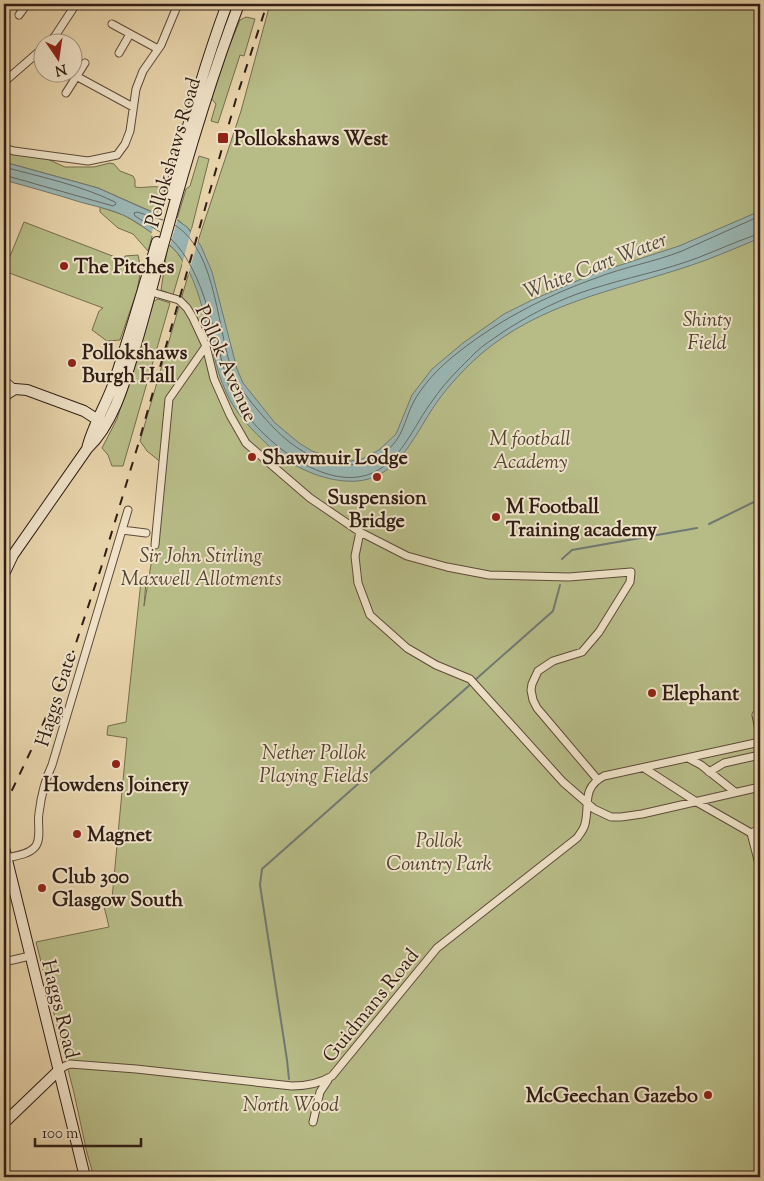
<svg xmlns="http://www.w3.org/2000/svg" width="764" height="1181" font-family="'Sorts Mill Goudy',serif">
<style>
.green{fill:#b7bc87;stroke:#746c4e}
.water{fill:#9ab6b3;stroke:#707973}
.pier{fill:#e7d3aa}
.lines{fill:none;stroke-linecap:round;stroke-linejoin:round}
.shore{stroke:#656a64;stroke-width:1}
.stream{stroke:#707973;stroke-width:2}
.street-casing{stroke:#5e4a3a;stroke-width:9}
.secondary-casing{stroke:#301d14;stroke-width:12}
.street{stroke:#efe2c8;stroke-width:7}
.secondary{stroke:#efe2c8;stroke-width:10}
.rail{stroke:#301d14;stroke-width:2;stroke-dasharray:9 9;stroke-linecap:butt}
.poi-dot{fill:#8f2418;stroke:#efe2c8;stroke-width:2}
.labels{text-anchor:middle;stroke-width:4;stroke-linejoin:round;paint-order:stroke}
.poi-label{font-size:20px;font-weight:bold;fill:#301d14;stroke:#efe2c8;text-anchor:start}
.street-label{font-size:20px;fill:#301d14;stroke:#efe2c8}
.park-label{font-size:20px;font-style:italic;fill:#524531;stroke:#efe2c8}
.water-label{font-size:21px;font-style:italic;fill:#504b44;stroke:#efe2c8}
</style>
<rect width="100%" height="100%" fill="#e7d3aa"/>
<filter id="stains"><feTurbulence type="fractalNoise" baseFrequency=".004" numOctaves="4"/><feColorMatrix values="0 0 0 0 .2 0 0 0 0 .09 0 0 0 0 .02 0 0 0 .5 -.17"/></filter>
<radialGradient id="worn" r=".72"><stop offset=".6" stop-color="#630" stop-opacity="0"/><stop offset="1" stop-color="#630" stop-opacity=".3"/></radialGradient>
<path class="green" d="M270 4H760V1177H94L87 1153 74 1093 36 942 109 927 103 902 112 899 127 738 107 735 108 726 126 722 141 581H146L144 606 157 529 163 464 147 451 140 441 198 241 241 111Z
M246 17 255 19 244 56 240 55 218 123 211 121 216 104 211 98 218 73 240 20Z
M4 150 45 158 65 167H94L110 163 114 164 120 171 133 176 135 180V187C145 189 154 184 165 189L158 212 157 214 98 188 4 162Z
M199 156 209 159 191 231 177 219 186 189 190 186Z
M100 207 124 215 153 233 148 251 133 234 118 228 100 212Z
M24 222 123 260 125 256 138 255 141 269 137 291 120 340 107 341 92 330 99 311 103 308 4 271Z
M168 244 175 250 183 261 173 295 161 290Z
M158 299 170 303 123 466H112L108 455 102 448 117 419 154 301Z"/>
<path class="water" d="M4 162 98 188 147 210 177 220 187 227 201 246 212 272 237 369 243 383 275 423 299 443 312 451 332 458 350 461 362 459 379 450 396 434 412 395 432 369 463 343 504 314 532 300 593 274 679 246 760 211V238C736 248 711 259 686 267 613 291 541 303 481 354 465 368 449 385 437 402 413 436 396 486 345 481 318 479 289 465 269 446 253 431 235 413 226 392 206 349 207 284 173 248 166 241 157 236 149 231 141 225 132 219 123 215 110 209 94 206 80 202 55 194 29 187 4 180Z"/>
<path class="pier" d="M158 211 178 218 170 245 151 235Z
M192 228 199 237 188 276 182 264Z"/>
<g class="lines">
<path class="shore" d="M4 167C41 177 80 185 115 202L116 204 113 206 4 175
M175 225C219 253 216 334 235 378 239 387 245 394 251 402 271 426 290 448 319 459 341 467 362 468 382 454 406 438 403 418 417 396 426 382 437 370 450 359 493 323 543 297 596 278 624 267 654 262 682 251 702 242 722 233 742 224 748 222 754 218 760 216
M160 232 135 216 134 213 137 212 163 220
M171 239C205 271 215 340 228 384 245 427 316 491 367 475 401 464 413 426 433 400 445 382 461 367 476 352 483 345 492 340 500 334 524 318 550 304 577 294 613 281 650 274 686 262 704 256 721 248 739 241 746 239 753 235 760 234"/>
<path class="stream" d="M709 524 760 499
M562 559 572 550 697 528
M475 680 553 611 560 585
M289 1079 287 1060 260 885 262 869 472 683"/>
<defs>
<path id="street" d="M19 15 27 4
M112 24 158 49
M49 42 55 36 76 4
M119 53 130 34
M76 76 133 107
M4 82 42 49
M66 93 85 63
M4 148 14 151 88 161 117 155 125 144 130 131 136 89 143 71 161 45 178 4
M148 291 179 300 187 308 193 318 206 346 214 379 230 415 246 443 310 498 360 532 407 556 447 567 489 575 569 577 631 572 630 582 599 632 582 652 553 661 538 671 532 684 531 690 533 700 537 708 598 780
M4 380 15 389
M122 530 146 533
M360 532 355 556 358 583 370 615 407 648 436 665 470 679 563 782 594 809 611 817H621L642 814 760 787
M155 545 169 399 206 346
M756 715 760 735
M688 758 701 765 735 792
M644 768 695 801 751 833 760 868
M709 772 724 763 760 755
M751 833 760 829
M6 858C15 856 28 855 35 847 42 839 37 824 39 813 41 797 45 780 52 765L128 510
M4 962 30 956
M58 1071 65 1066 70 1064 136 1069 292 1086C307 1086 319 1084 332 1076L437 948 577 838C580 834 584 829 585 824 590 805 581 788 604 776L760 742
M313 1122 320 1092 328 1080"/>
<path id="secondary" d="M170 194C186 130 204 66 227 4
M4 398 7 394 15 389 27 390 84 411 98 420
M87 449C92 427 105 407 113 385 129 338 143 290 157 242
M4 574 13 555 87 449C113 424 124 385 134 351 145 315 154 278 164 242 186 161 209 82 239 4
M4 848 85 1177
M4 1123 58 1071"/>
</defs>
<use href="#street" class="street-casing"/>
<use href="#secondary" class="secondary-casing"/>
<use href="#street" class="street"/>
<use href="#secondary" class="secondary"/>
<path class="rail" d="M4 807 36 740 55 696 73 652 101 568 138 445 236 99 267 4"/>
</g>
<g class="poi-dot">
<rect x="217" y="132" width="12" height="12" rx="2.5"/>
<circle cx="64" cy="266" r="5"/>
<circle cx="72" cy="363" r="5"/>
<circle cx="252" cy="457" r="5"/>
<circle cx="377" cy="477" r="5"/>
<circle cx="496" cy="517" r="5"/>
<circle cx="652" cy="693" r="5"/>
<circle cx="116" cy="764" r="5"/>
<circle cx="77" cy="834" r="5"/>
<circle cx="42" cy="888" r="5"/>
<circle cx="708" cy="1095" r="5"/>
</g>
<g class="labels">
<g class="poi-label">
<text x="234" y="145">Pollokshaws West</text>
<text x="74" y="273">The Pitches</text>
<text x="82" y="359">Pollokshaws<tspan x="82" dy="23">Burgh Hall</tspan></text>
<text x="262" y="464">Shawmuir Lodge</text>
<text x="377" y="504" text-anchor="middle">Suspension<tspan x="377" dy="23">Bridge</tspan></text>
<text x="506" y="513">M Football<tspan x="506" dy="23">Training academy</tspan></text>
<text x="662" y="700">Elephant</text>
<text x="116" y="791" text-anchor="middle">Howdens Joinery</text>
<text x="87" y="841">Magnet</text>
<text x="52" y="883">Club 300<tspan x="52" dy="23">Glasgow South</tspan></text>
<text x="698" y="1102" text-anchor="end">McGeechan Gazebo</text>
</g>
<g class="street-label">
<text transform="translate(172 152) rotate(-74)" y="7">Pollokshaws Road</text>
<text transform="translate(227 363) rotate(66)" y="7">Pollok Avenue</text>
<text transform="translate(55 699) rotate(-73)" y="7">Haggs Gate</text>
<text transform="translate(370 1005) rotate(-51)" y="7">Guidmans Road</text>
<text transform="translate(61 1009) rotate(76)" y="7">Haggs Road</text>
</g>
<g class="park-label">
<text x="707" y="326">Shinty<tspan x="707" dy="23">Field</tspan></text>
<text x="530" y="445">M football<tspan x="530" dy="23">Academy</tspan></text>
<text x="201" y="562">Sir John Stirling<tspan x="201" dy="23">Maxwell Allotments</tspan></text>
<text x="314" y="759">Nether Pollok<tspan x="314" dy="23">Playing Fields</tspan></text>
<text x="439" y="847">Pollok<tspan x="439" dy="23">Country Park</tspan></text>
<text x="291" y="1111">North Wood</text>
</g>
<g class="water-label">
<text transform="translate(595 265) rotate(-21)" y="7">White Cart Water</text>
</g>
</g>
<rect width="764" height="1181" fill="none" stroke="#e7d3aa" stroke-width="20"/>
<rect x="5" y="5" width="754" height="1171" fill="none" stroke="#301d14" stroke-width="2.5"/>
<rect x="10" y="10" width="744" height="1161" fill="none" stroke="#301d14"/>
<g transform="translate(58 58) rotate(167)"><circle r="24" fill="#efe2c8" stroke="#a39380"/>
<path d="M0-4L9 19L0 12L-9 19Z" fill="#8f2418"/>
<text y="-8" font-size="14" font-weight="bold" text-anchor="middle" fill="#301d14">N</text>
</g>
<path d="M35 1138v8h106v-8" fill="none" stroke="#301d14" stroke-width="2.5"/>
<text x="42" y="1138" font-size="15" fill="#301d14" stroke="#efe2c8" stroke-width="4" paint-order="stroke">100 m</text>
<rect width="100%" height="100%" filter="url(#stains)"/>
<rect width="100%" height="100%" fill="url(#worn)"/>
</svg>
